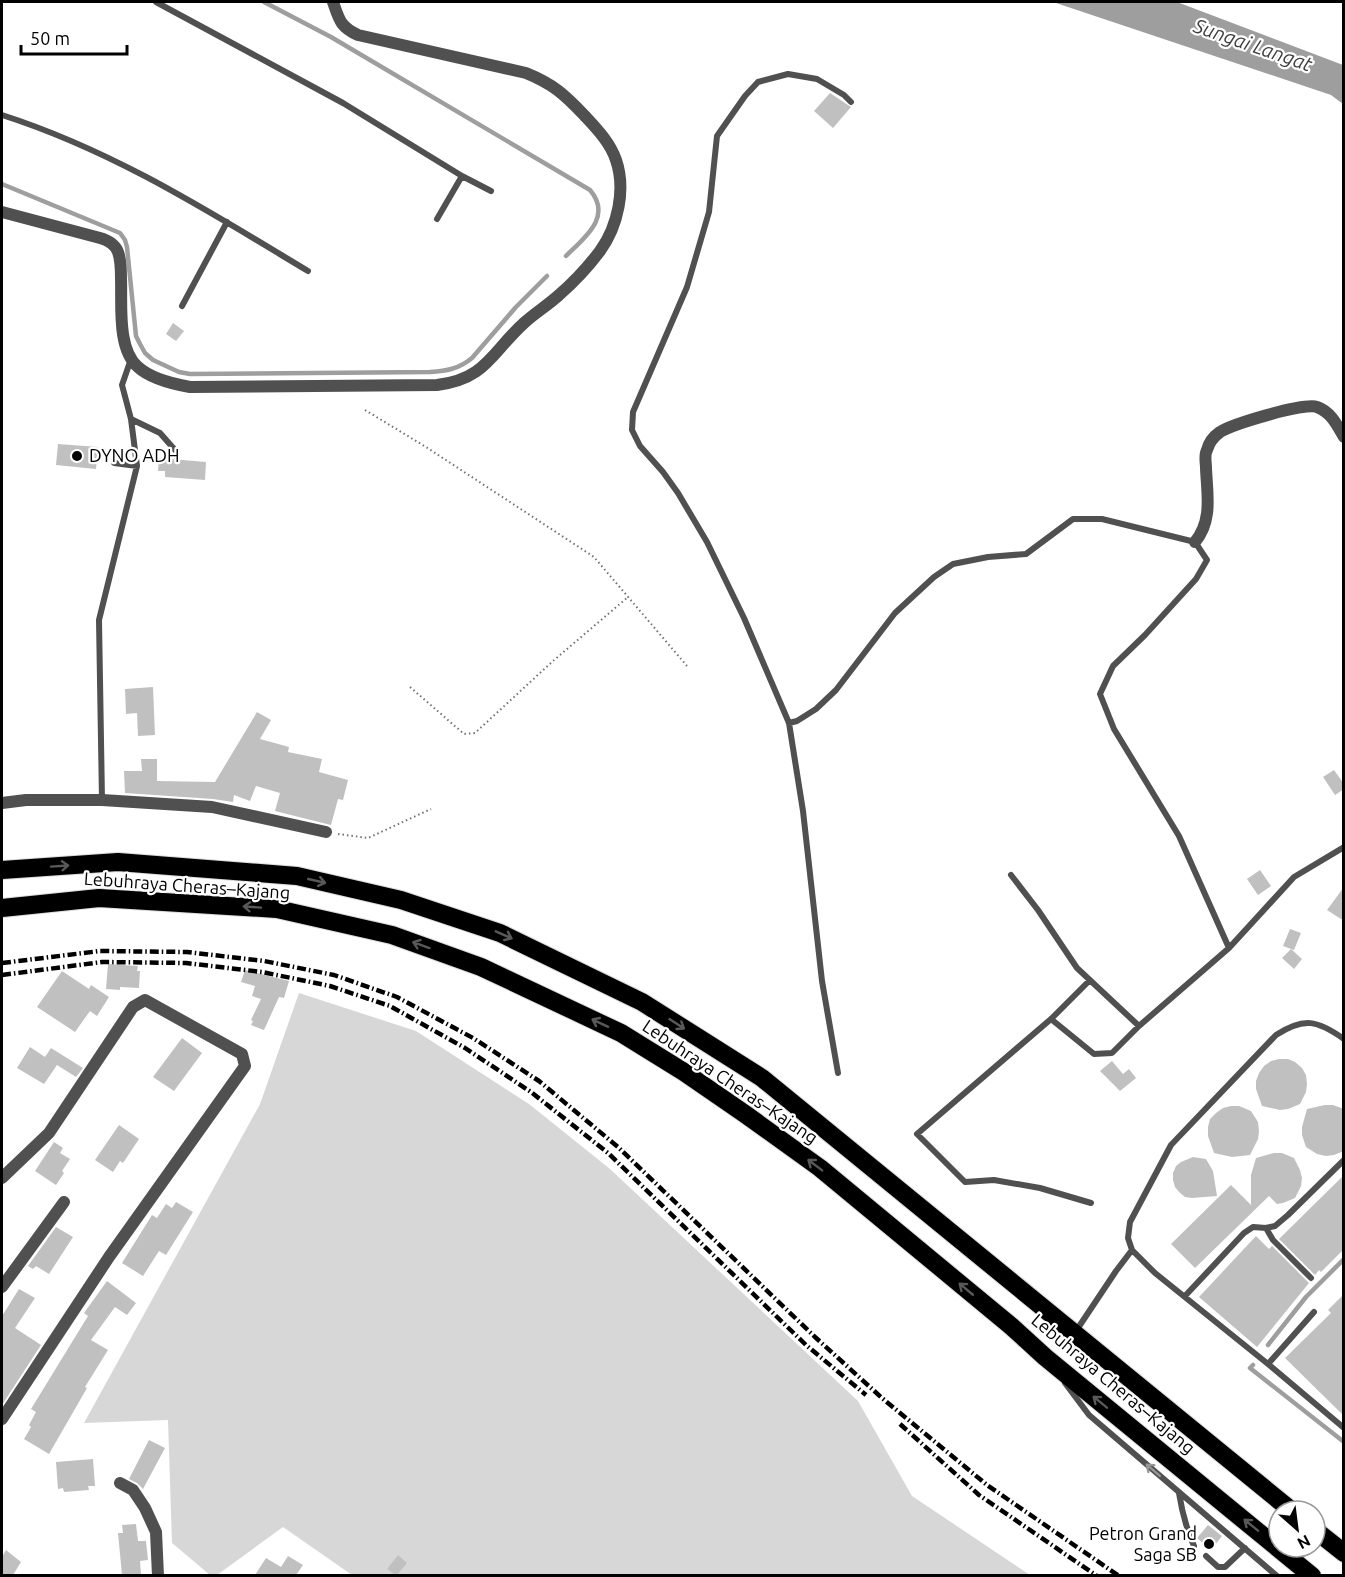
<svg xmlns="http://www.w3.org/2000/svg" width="1345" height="1577" font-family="Ubuntu,sans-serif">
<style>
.green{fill:#d7d7d7}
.water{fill:#9e9e9e}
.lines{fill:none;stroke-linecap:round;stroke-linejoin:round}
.stream{stroke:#9e9e9e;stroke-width:4.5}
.building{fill:#c0c0c0}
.highway-casing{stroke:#dbdbdb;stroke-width:20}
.path{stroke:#727272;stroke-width:2;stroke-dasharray:1.5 3;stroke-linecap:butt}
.lane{stroke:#505050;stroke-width:6}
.street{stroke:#505050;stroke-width:12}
.highway{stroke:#000;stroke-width:18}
.rail{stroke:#000;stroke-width:4.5;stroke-dasharray:9 3 1.5 3;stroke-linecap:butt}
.oneway{stroke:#595959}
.oneway2{stroke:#969696}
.poi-dot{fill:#000;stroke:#fff;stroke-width:2}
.labels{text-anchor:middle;stroke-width:4.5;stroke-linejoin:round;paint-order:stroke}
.poi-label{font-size:18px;fill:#000;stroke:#fff;text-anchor:start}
.street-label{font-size:18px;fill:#000;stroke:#fff}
.water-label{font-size:20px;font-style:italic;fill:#3f3f3f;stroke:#fff}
</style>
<rect width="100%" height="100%" fill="#fff"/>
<path class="green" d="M299 993 416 1031 529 1104 610 1169 858 1401 912 1496 1030 1575H352L283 1527 217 1575H210L172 1543 168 1420 84 1423 260 1104Z"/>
<path class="water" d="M1053 2H1177L1343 65V104L1331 95Z"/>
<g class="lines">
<path class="stream" d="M264 2 331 37 590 190C613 217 584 238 566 256
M2 184 120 233 125 240 127 247 136 336 140 344 145 353 153 360 179 372 190 374 430 372C446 371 459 369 472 358L516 307 547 276
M1268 1345 1306 1297 1344 1259
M1253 1365 1250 1368 1344 1442"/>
</g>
<path class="building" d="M830 93 851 107 833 128 814 111Z
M173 323 184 331 176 341 166 334Z
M58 444 98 447 96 469 56 465Z
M159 458 206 462 205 480 165 477V471H158Z
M153 687 155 735 138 736 137 713 126 714 125 689Z
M257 712 271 720 260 739 289 747 288 752 322 759 319 772 348 780 343 800 338 799 331 825 275 811 280 793 256 786 250 801 234 795 233 802 213 799 125 793 124 771H142L141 759H157V781L215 782Z
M1334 770 1344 784V789L1335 795 1323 777Z
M1260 870 1271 886 1258 895 1247 879Z
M1344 887V921L1327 910Z
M1290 929 1301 933 1294 950 1283 946Z
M1291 949 1302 959 1294 969 1282 958Z
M108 964 138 966 137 971H140L139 988 120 987V990L106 989Z
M245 970 289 981 284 998 279 997 264 1030 251 1025 253 1021 251 1020 261 999 252 996 255 986 241 982Z
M62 971 89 989 91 985 109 997 97 1016 90 1011 75 1032 37 1007Z
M182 1038 202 1053 174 1091 153 1077Z
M30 1047 45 1057 51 1048 83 1068 76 1077 57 1065 44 1084 17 1068Z
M1279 1059H1288L1295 1062 1302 1068 1306 1075 1307 1084 1306 1092 1300 1104 1288 1109 1280 1110 1262 1106 1256 1089V1081L1259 1073 1264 1066 1271 1061Z
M1112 1061 1123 1074 1129 1069 1136 1078 1120 1091 1100 1071Z
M1325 1105H1333L1344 1109V1151L1334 1155 1326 1156 1317 1154 1306 1147 1302 1135V1127L1307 1109Z
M1231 1106H1239L1251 1111 1258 1122 1259 1131 1258 1139 1250 1155 1232 1157 1214 1153 1208 1136V1127L1210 1119 1216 1113 1223 1108Z
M119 1125 139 1139 123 1163 120 1161 113 1172 95 1160Z
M54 1142 63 1148 60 1153 70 1159 62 1171 64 1173 56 1185 35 1171Z
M1274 1153H1282L1294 1158 1300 1170 1302 1178 1301 1186 1295 1198 1283 1203 1277 1204 1269 1196 1195 1268 1171 1244 1231 1185 1251 1205V1175L1256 1158Z
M1193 1157 1206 1159 1213 1171 1217 1196 1192 1198 1185 1197 1179 1192 1175 1187 1173 1180V1173L1176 1166 1181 1162Z
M1344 1175V1249L1321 1272 1319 1270 1315 1275 1279 1239Z
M176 1202 193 1212 166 1255 159 1251 143 1276 122 1263 152 1215 157 1218 166 1204 172 1208Z
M56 1227 73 1237 49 1274 36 1266 33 1269 28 1266Z
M1256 1236 1269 1249 1272 1246 1309 1283 1257 1347 1199 1297Z
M107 1281 136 1303 127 1315 115 1307 91 1340 108 1350 85 1387 87 1388 49 1454 24 1439 31 1427 29 1425 36 1412 31 1409 88 1316 84 1313Z
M19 1289 35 1298 15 1328 41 1345 2 1405V1316Z
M1344 1294V1416L1285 1358 1331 1313 1328 1310Z
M149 1440 165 1448 143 1489 137 1483 129 1479Z
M93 1459 95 1486H88L89 1490 64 1492 63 1488 58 1489 56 1462Z
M136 1524 138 1541H146L148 1560 140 1561 141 1575H122L118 1533H123L122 1525Z
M1208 1525 1222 1536 1211 1550 1197 1538Z
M6 1550 21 1562 13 1575H2V1557Z
M398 1555 407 1563 397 1575H395L387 1569Z
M288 1556 303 1565 296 1575H255L266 1558 281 1567Z"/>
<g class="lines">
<defs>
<path id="highway" d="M2 870 118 862 297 876 401 900 500 933 642 1002 762 1078 1292 1511
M2 908 99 898 277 909 392 935 481 967 621 1033 684 1072 745 1114 820 1168 1011 1326 1045 1357 1312 1576
M1315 1530 1344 1553"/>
</defs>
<use href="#highway" class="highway-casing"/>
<path class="path" d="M365 410 426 447 594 557 687 666
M410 687 464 734 475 733 553 661 628 597
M338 834 368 838 431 809"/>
<path class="lane" d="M156 2 343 103 462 176 491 191
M2 115C114 151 208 211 308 271
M437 219 462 176
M182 306 227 222
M131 419 160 433 175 450
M114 463 137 466
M789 723 744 618 707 542 678 493 663 472 640 446 632 430 633 412 687 287 709 212 717 136 745 96 758 82 788 74 817 79 844 95 851 102
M102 800 99 620 137 466 131 419 122 385 131 359
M1011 875 1038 910 1077 968 1139 1026 1229 948 1294 877 1344 847
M1090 980 1051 1019 917 1134 965 1182 994 1180 1040 1188 1091 1203
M1051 1019 1094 1054 1112 1053 1139 1026
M838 1073 822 981 803 811 789 723 797 721 816 709 836 690 895 613 934 577 953 564 988 557 1026 554 1073 519H1102L1195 542 1207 560 1196 579 1145 635 1113 666 1100 694 1114 729 1179 836 1229 948
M1266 1228 1273 1240 1311 1278
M1132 1250 1155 1273 1268 1364 1344 1428
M1185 1296 1244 1233 1253 1227 1266 1228 1275 1226 1288 1215 1344 1160
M1076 1331 1116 1271 1132 1250 1128 1238 1130 1222 1171 1145 1276 1035C1304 1017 1317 1020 1344 1039
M1268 1364 1314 1312
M1065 1383 1089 1415 1277 1576
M1179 1493C1182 1512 1186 1528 1194 1546
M1206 1556 1218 1567H1225L1245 1548"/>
<path class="street" d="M2 212 100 238C107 240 115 244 118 252 121 260 121 270 121 279 122 305 117 349 138 367 151 379 173 384 190 387L437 385C486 379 491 353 524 323 535 313 548 305 559 295 574 282 588 267 600 251 618 226 626 189 616 160 610 142 596 128 584 115 564 94 553 84 526 73L358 35C340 27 339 19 333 2
M1195 542C1213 520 1207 494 1206 468 1206 462 1204 455 1207 450 1209 442 1213 437 1220 432 1233 424 1305 402 1317 407 1331 412 1337 425 1344 437
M2 803 26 800H102L212 807 326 832
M2 1178 49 1133 133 1007 145 1000 242 1054 245 1066 109 1257 2 1419
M2 1287 64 1202
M120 1483 133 1490 145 1508 156 1532 158 1576"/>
<use href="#highway" class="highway"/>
<path class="rail" d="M2 963 100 951 187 952 264 961 334 975 397 997 473 1038 539 1081 618 1147 815 1337 882 1398 987 1485 1119 1576
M2 975 102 962 186 963 262 972 330 986 390 1006 465 1048 531 1092 608 1153 806 1345 866 1395
M900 1424 979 1495 1097 1576"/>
</g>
<defs><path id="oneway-shaft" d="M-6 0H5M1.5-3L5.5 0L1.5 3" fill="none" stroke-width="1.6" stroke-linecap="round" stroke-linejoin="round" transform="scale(1.5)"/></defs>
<g class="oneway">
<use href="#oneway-shaft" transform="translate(60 866) rotate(-4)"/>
<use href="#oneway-shaft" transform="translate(317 881) rotate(13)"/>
<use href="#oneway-shaft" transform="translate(252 907) rotate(-176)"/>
<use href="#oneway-shaft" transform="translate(504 935) rotate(24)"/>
<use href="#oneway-shaft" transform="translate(421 945) rotate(-160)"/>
<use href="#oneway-shaft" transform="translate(600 1023) rotate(-155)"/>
<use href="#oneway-shaft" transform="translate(677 1024) rotate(33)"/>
<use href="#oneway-shaft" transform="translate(815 1165) rotate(-143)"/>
<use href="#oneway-shaft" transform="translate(966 1289) rotate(-140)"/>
<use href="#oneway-shaft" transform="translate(1100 1402) rotate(-141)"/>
<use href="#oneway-shaft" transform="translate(1251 1525) rotate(-141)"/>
</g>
<use class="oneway2" href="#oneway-shaft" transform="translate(1153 1470) rotate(-139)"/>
<g class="poi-dot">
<circle cx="77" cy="456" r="6"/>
<circle cx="1209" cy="1544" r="6"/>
</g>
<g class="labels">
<g class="poi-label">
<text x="89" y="462">DYNO ADH</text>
<text x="1197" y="1540" text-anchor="end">Petron Grand<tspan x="1197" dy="21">Saga SB</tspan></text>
</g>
<g class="street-label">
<text transform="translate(187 886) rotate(4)" y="6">Lebuhraya Cheras–Kajang</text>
<text transform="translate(730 1082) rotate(34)" y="6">Lebuhraya Cheras–Kajang</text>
<text transform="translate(1113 1384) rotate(40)" y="6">Lebuhraya Cheras–Kajang</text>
</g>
<g class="water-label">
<text transform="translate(1253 45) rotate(19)" y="7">Sungai Langat</text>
</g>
</g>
<rect width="1345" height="1577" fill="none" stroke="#000000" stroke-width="6"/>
<g transform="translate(1297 1529) rotate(152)"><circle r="28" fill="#ffffff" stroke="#999999" stroke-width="1.5"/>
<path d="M0-4.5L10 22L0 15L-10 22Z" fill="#000000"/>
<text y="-9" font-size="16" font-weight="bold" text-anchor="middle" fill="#000000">N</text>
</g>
<path d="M21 45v9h106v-9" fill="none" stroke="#000000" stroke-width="3"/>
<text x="30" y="45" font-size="18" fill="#000000" stroke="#ffffff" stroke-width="4.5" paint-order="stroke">50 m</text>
</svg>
